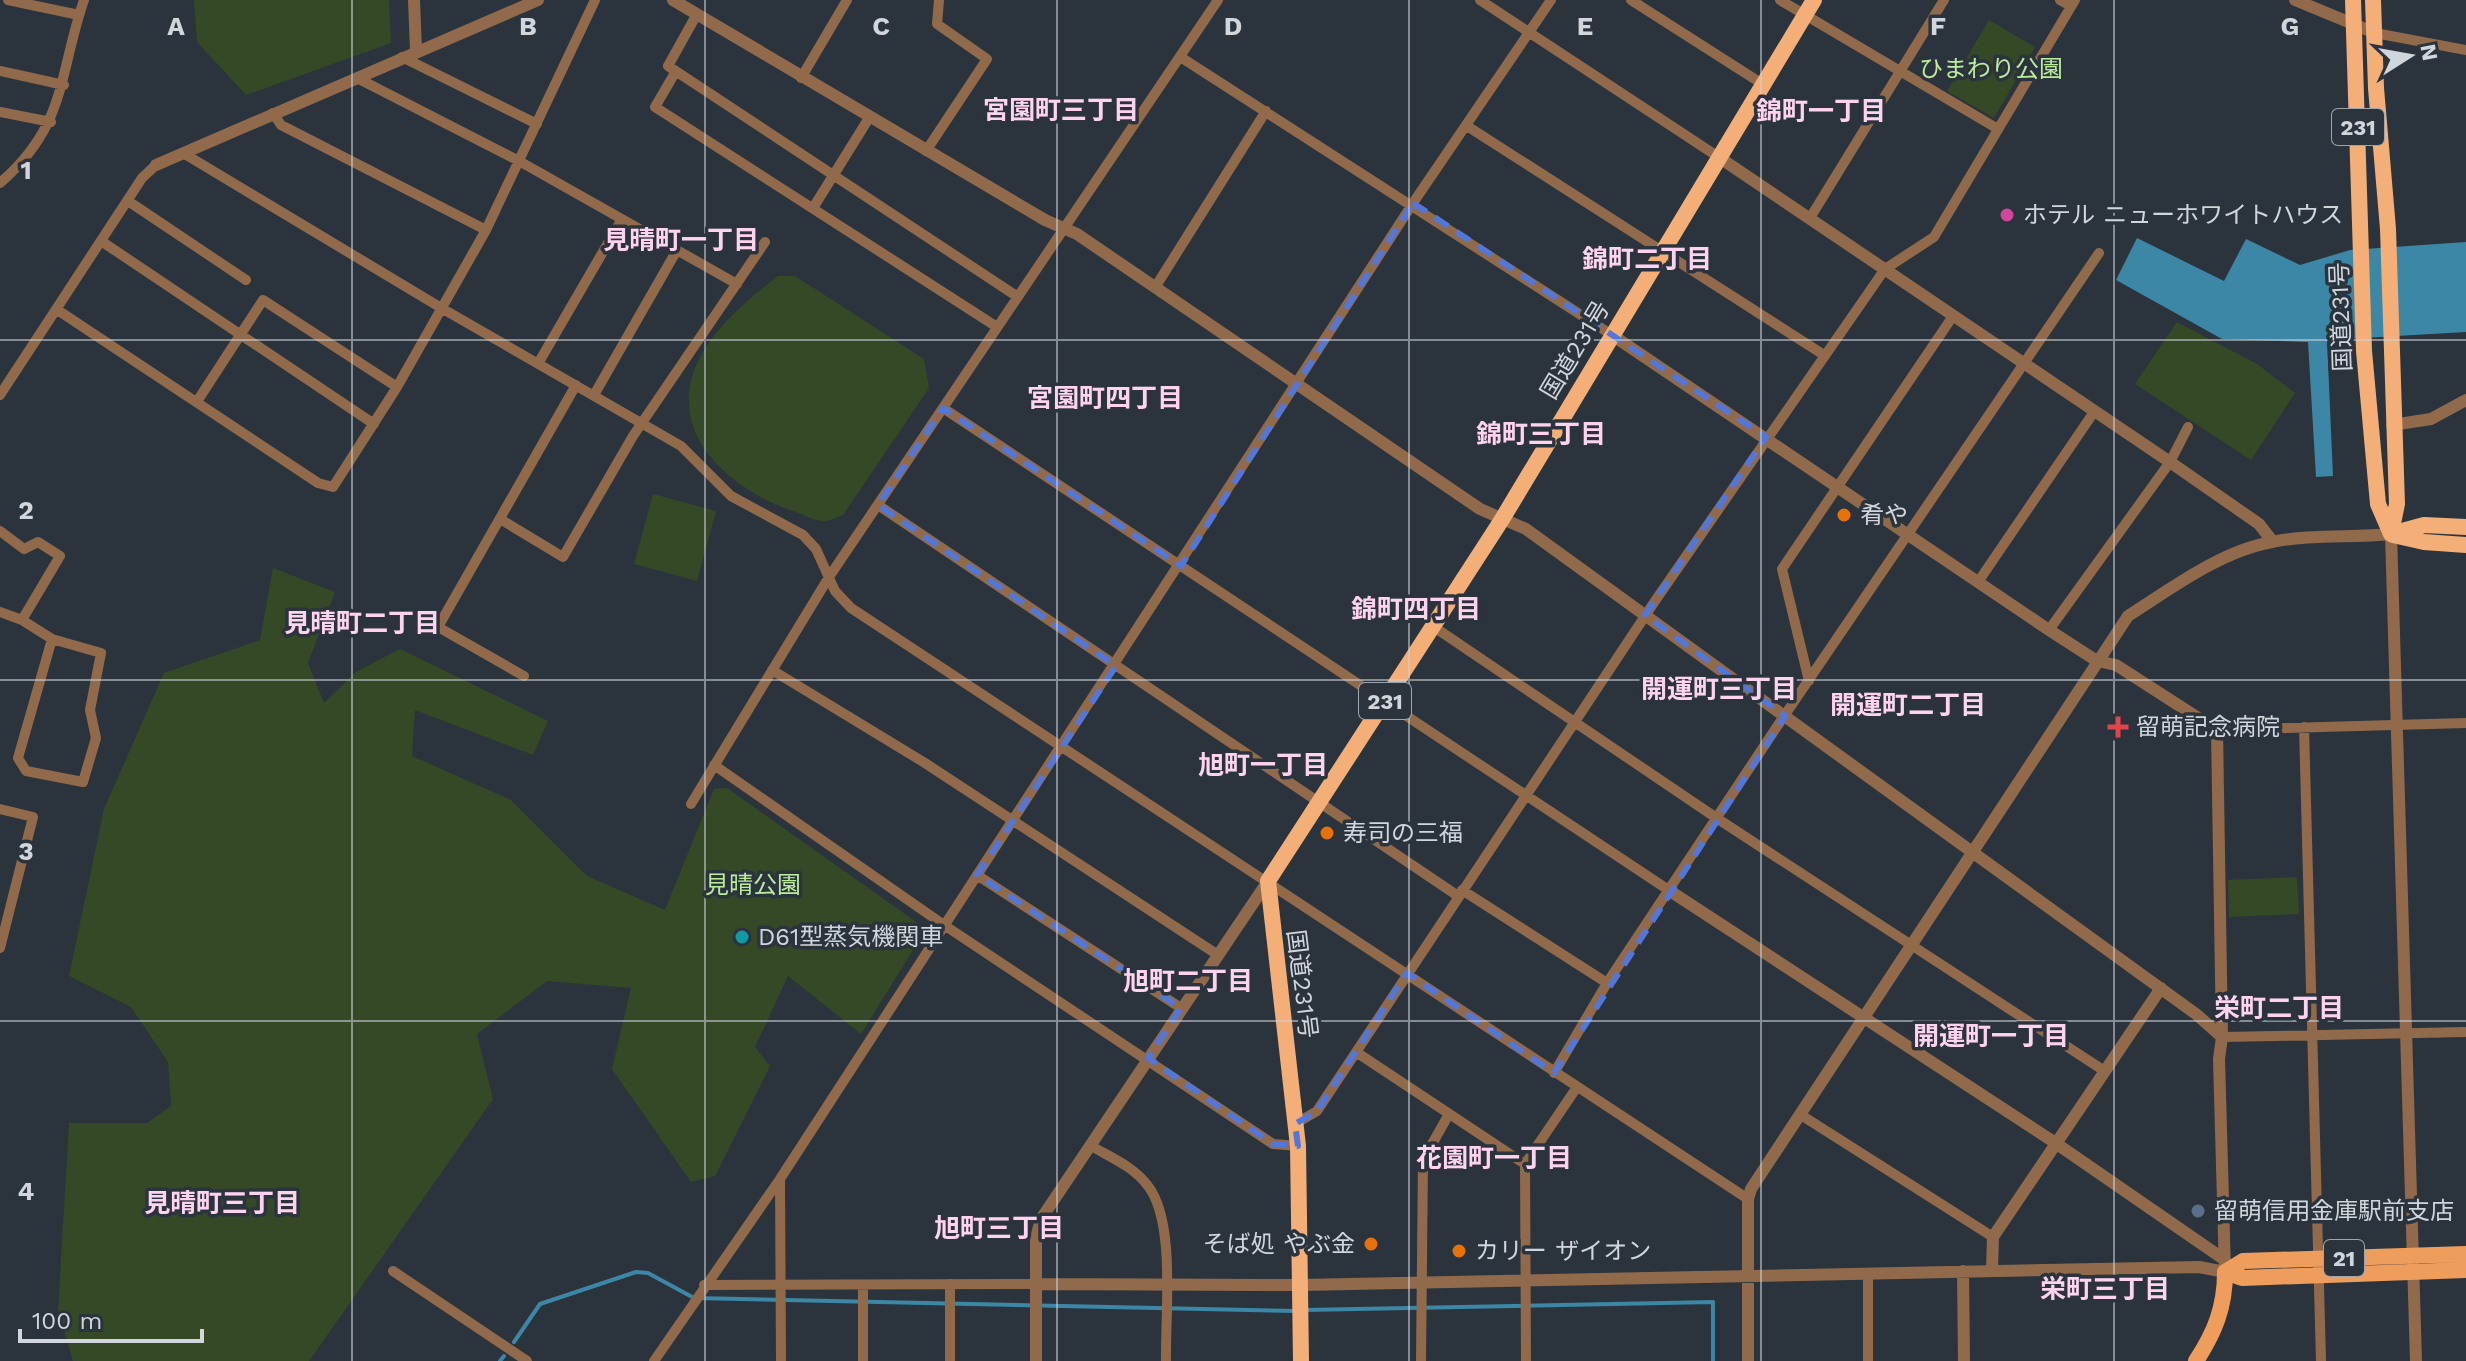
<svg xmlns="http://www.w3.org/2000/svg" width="2466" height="1361" font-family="'Work Sans','Noto Sans JP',sans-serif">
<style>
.green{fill:#354926}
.water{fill:#3c86a6}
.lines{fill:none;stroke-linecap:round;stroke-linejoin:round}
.stream{stroke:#3c86a6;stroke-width:4}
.minor{stroke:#916a4c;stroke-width:10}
.tertiary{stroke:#916a4c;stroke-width:12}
.primary{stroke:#ef9d5d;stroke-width:16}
.trunk{stroke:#f4ae78;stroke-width:16}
.marked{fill:none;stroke:#5377d9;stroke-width:6;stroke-dasharray:16 10;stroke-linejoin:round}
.grid{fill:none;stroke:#d0d6db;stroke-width:2;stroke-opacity:0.55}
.hotel-dot{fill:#d1479c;stroke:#2b343d;stroke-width:3}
.food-dot{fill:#e8710a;stroke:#2b343d;stroke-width:3}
.health-dot{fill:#e0444e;stroke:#2b343d;stroke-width:3}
.culture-dot{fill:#0f9aa8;stroke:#2b343d;stroke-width:3}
.service-dot{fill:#5c6f8a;stroke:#2b343d;stroke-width:3}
.labels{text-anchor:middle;stroke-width:7;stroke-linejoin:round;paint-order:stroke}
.shield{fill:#2b343d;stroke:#9ea5ac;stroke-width:2}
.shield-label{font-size:22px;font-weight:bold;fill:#d0d6db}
.park-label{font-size:24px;fill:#bcec9a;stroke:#2b343d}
.poi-label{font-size:24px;fill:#d0d6db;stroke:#2b343d;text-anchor:start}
.street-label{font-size:24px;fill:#d0d6db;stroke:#2b343d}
.neighbourhood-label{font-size:26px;font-weight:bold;fill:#fdd3ef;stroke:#2b343d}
.grid-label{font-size:26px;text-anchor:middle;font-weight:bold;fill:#d0d6db;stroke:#2b343d;stroke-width:7;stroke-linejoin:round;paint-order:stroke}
</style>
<rect width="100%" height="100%" fill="#2b343d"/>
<path class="green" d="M194 0H389L391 43 246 95 197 42Z
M1989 20 2035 47 1994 118 1947 91Z
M778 276H795L924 359 929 388 843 515C837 517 831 520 825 521 817 522 804 515 796 512 747 497 684 453 689 394 693 344 742 304 778 276Z
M2177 322 2257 364 2295 393 2251 460 2135 384Z
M653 494 716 511 697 581 634 564Z
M273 568 335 592 308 663 324 703 356 672 400 649 548 721 533 755 415 710 412 756 511 800 587 876 665 910 714 789 727 788 926 929 861 1034 788 976 755 1047 770 1066 715 1176 691 1182 612 1069 631 988 547 981 477 1034 493 1099 309 1361H73L58 1311 69 1123H147L171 1106 168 1062 131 1007 69 976 104 809 164 673 260 640Z
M2297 877 2299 914 2229 917 2228 880Z"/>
<path class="water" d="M2137 238 2224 281 2246 239 2300 265 2350 250 2466 242V332L2327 340 2333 476 2316 477 2308 342 2222 339 2116 280Z"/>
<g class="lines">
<path class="stream" d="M1304 1310 1713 1302V1361
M514 1342 540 1304 636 1272 648 1273 694 1298 1295 1311
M500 1361 504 1356"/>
<path class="minor" d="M8 0 79 15
M1480 0 1720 158
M1631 0 1764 85
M1780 0 1998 129
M2060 0 2071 6
M697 14 668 66 1018 297
M2375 33 2466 50
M402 57 537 124
M1182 58 1612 335
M0 71 64 85
M676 71 655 107 997 327
M357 78 519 161 737 284
M801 78 847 0
M0 112 51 122
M273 113 281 125 486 230
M1467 126 1824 355
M926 151 987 59 937 24 939 0
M183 153 443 309 681 446 731 496 803 535 816 549 835 591 851 608 1748 1199
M0 183C67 125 58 76 84 0
M128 201 246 280
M813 208 869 118
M1810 218 1944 0
M101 241 374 424
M1156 286 1266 111
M56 309 318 483 333 487 397 387 486 230 595 0
M539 362 622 219
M0 395 142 178 156 165
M594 395 677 250
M198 400 263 300 397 387
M943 408 1670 891
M878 505 1458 896
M500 519 563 557 633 436 765 242
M0 531 24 549 38 542 60 556 22 620
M1978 582 2094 412
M0 612 22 620 52 639 101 653 90 710 96 738 83 782 26 771 18 758 52 639
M1434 627 1718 819 2103 1070
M2049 630 2170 462 2188 427
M772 670 925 763 1218 955
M524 676 438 627 576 385
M1809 681 1782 569 1953 316
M2304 727 2321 1361
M2217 730 2466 723
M714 765 944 925 1273 1144 1298 1146
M691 804 829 577 1218 0
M0 809 33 817 0 948
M977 875 1181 1008
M1462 890 1607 983
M2222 1037 2466 1032
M1356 1052 1525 1164
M1554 1073 1607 983 1776 728 2099 253
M1801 1115 1993 1237
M1295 1124 1317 1111 1655 601 1885 269 1934 237 2075 0
M1093 1147C1112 1158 1134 1167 1148 1186 1176 1222 1165 1315 1166 1361
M780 1179 781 1361
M393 1271 527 1361
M1868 1273V1361
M704 1285 1035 1284
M863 1285V1361
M654 1361 780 1179 1413 203 1551 0
M950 1361V1284
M1421 1361 1423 1160 1449 1114
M1526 1361 1525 1164 1577 1087"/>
<path class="tertiary" d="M414 0 416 51
M673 0 1045 220 1077 234 1480 509 1526 529 2196 1014 2222 1037
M2295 0 2375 33
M1720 158 2170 462 2259 524 2273 542
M156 165 538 0
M2392 425 2431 419 2466 400
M1670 891 2054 1142 2225 1260
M1992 1270 1993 1237 2161 988
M1963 1271 1964 1361
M1035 1284 1300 1285 2199 1267 2225 1272 2219 1059 2222 1037 2217 730 2116 665 2097 661 2049 630 1612 335
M1036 1361V1238L1041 1219 1268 881
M1748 1361V1199L1751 1189 2128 616C2172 588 2221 551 2272 542 2310 534 2352 538 2391 534L2416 1361"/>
<path class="primary" d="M2225 1272 2243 1261 2466 1254
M2225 1272 2242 1278 2466 1270
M2196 1361C2215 1332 2225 1307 2225 1272"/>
<path class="trunk" d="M2353 0 2364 351 2378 504 2391 534
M2373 0 2376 88 2388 229 2397 504 2391 533
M2391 534 2424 525 2466 527
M2393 535 2424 542 2466 545
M1301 1361 1298 1146 1268 881 1501 521 1814 0"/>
</g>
<path class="marked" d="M1413 203 1766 437 1645 615 1785 716 1554 1073 1407 973 1317 1111 1295 1124 1298 1146 1273 1144 1148 1058 1181 1008 977 875 1116 666 878 505 943 408 1181 566Z"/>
<path class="grid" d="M352 0V1361M705 0V1361M1057 0V1361M1409 0V1361M1761 0V1361M2114 0V1361M0 340H2466M0 680H2466M0 1021H2466"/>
<circle class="hotel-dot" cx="2007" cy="215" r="8"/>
<g class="food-dot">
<circle cx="1844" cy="515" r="8"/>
<circle cx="1327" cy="833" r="8"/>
<circle cx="1371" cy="1244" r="8"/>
<circle cx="1459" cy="1251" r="8"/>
</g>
<path class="health-dot" d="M2114 715h8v8h8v8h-8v8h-8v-8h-8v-8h8z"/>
<circle class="culture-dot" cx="742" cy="937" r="8"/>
<circle class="service-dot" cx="2198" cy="1211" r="8"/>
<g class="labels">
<g class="shield">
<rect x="2332" y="109" width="52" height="36" rx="6"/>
<rect x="1359" y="683" width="52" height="36" rx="6"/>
<rect x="2324" y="1240" width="40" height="36" rx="6"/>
</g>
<g class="shield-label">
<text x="2358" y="135">231</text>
<text x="1385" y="709">231</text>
<text x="2344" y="1266">21</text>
</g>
<g class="park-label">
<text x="1991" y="77">ひまわり公園</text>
<text x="753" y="893">見晴公園</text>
</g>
<g class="poi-label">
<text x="2023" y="223">ホテル ニューホワイトハウス</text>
<text x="1860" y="523">肴や</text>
<text x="2136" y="735">留萌記念病院</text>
<text x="1343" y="841">寿司の三福</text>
<text x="758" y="945">D61型蒸気機関車</text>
<text x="2214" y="1219">留萌信用金庫駅前支店</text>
<text x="1355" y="1252" text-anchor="end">そば処 やぶ金</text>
<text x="1475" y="1259">カリー ザイオン</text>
</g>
<g class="street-label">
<text transform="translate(2341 317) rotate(-92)" y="8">国道231号</text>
<text transform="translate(1575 350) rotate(-59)" y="8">国道231号</text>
<text transform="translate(1302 984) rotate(83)" y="8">国道231号</text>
</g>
<g class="neighbourhood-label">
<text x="1061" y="119">宮園町三丁目</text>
<text x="1821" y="120">錦町一丁目</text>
<text x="681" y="249">見晴町一丁目</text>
<text x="1647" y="268">錦町二丁目</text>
<text x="1105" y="407">宮園町四丁目</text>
<text x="1541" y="443">錦町三丁目</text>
<text x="1416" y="618">錦町四丁目</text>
<text x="362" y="632">見晴町二丁目</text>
<text x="1719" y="698">開運町三丁目</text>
<text x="1908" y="714">開運町二丁目</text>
<text x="1263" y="774">旭町一丁目</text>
<text x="1188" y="990">旭町二丁目</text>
<text x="2279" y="1017">栄町二丁目</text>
<text x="1991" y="1045">開運町一丁目</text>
<text x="1494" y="1167">花園町一丁目</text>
<text x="222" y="1212">見晴町三丁目</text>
<text x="999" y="1237">旭町三丁目</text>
<text x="2105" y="1298">栄町三丁目</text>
</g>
</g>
<g class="grid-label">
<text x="176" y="35">A</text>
<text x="528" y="35">B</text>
<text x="881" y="35">C</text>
<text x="1233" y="35">D</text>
<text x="1585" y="35">E</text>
<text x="1938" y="35">F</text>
<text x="2290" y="35">G</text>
<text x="26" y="179">1</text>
<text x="26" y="519">2</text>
<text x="26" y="860">3</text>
<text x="26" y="1200">4</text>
</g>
<g transform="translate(2410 56) rotate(79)" stroke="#2b343d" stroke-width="6" paint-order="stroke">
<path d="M0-6L14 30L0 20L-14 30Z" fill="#d0d6db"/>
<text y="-12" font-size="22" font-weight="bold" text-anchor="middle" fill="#d0d6db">N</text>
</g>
<path d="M20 1329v12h182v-12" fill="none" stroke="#d0d6db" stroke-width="4"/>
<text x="32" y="1329" font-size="24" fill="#d0d6db" stroke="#2b343d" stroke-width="6" paint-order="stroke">100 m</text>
</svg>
